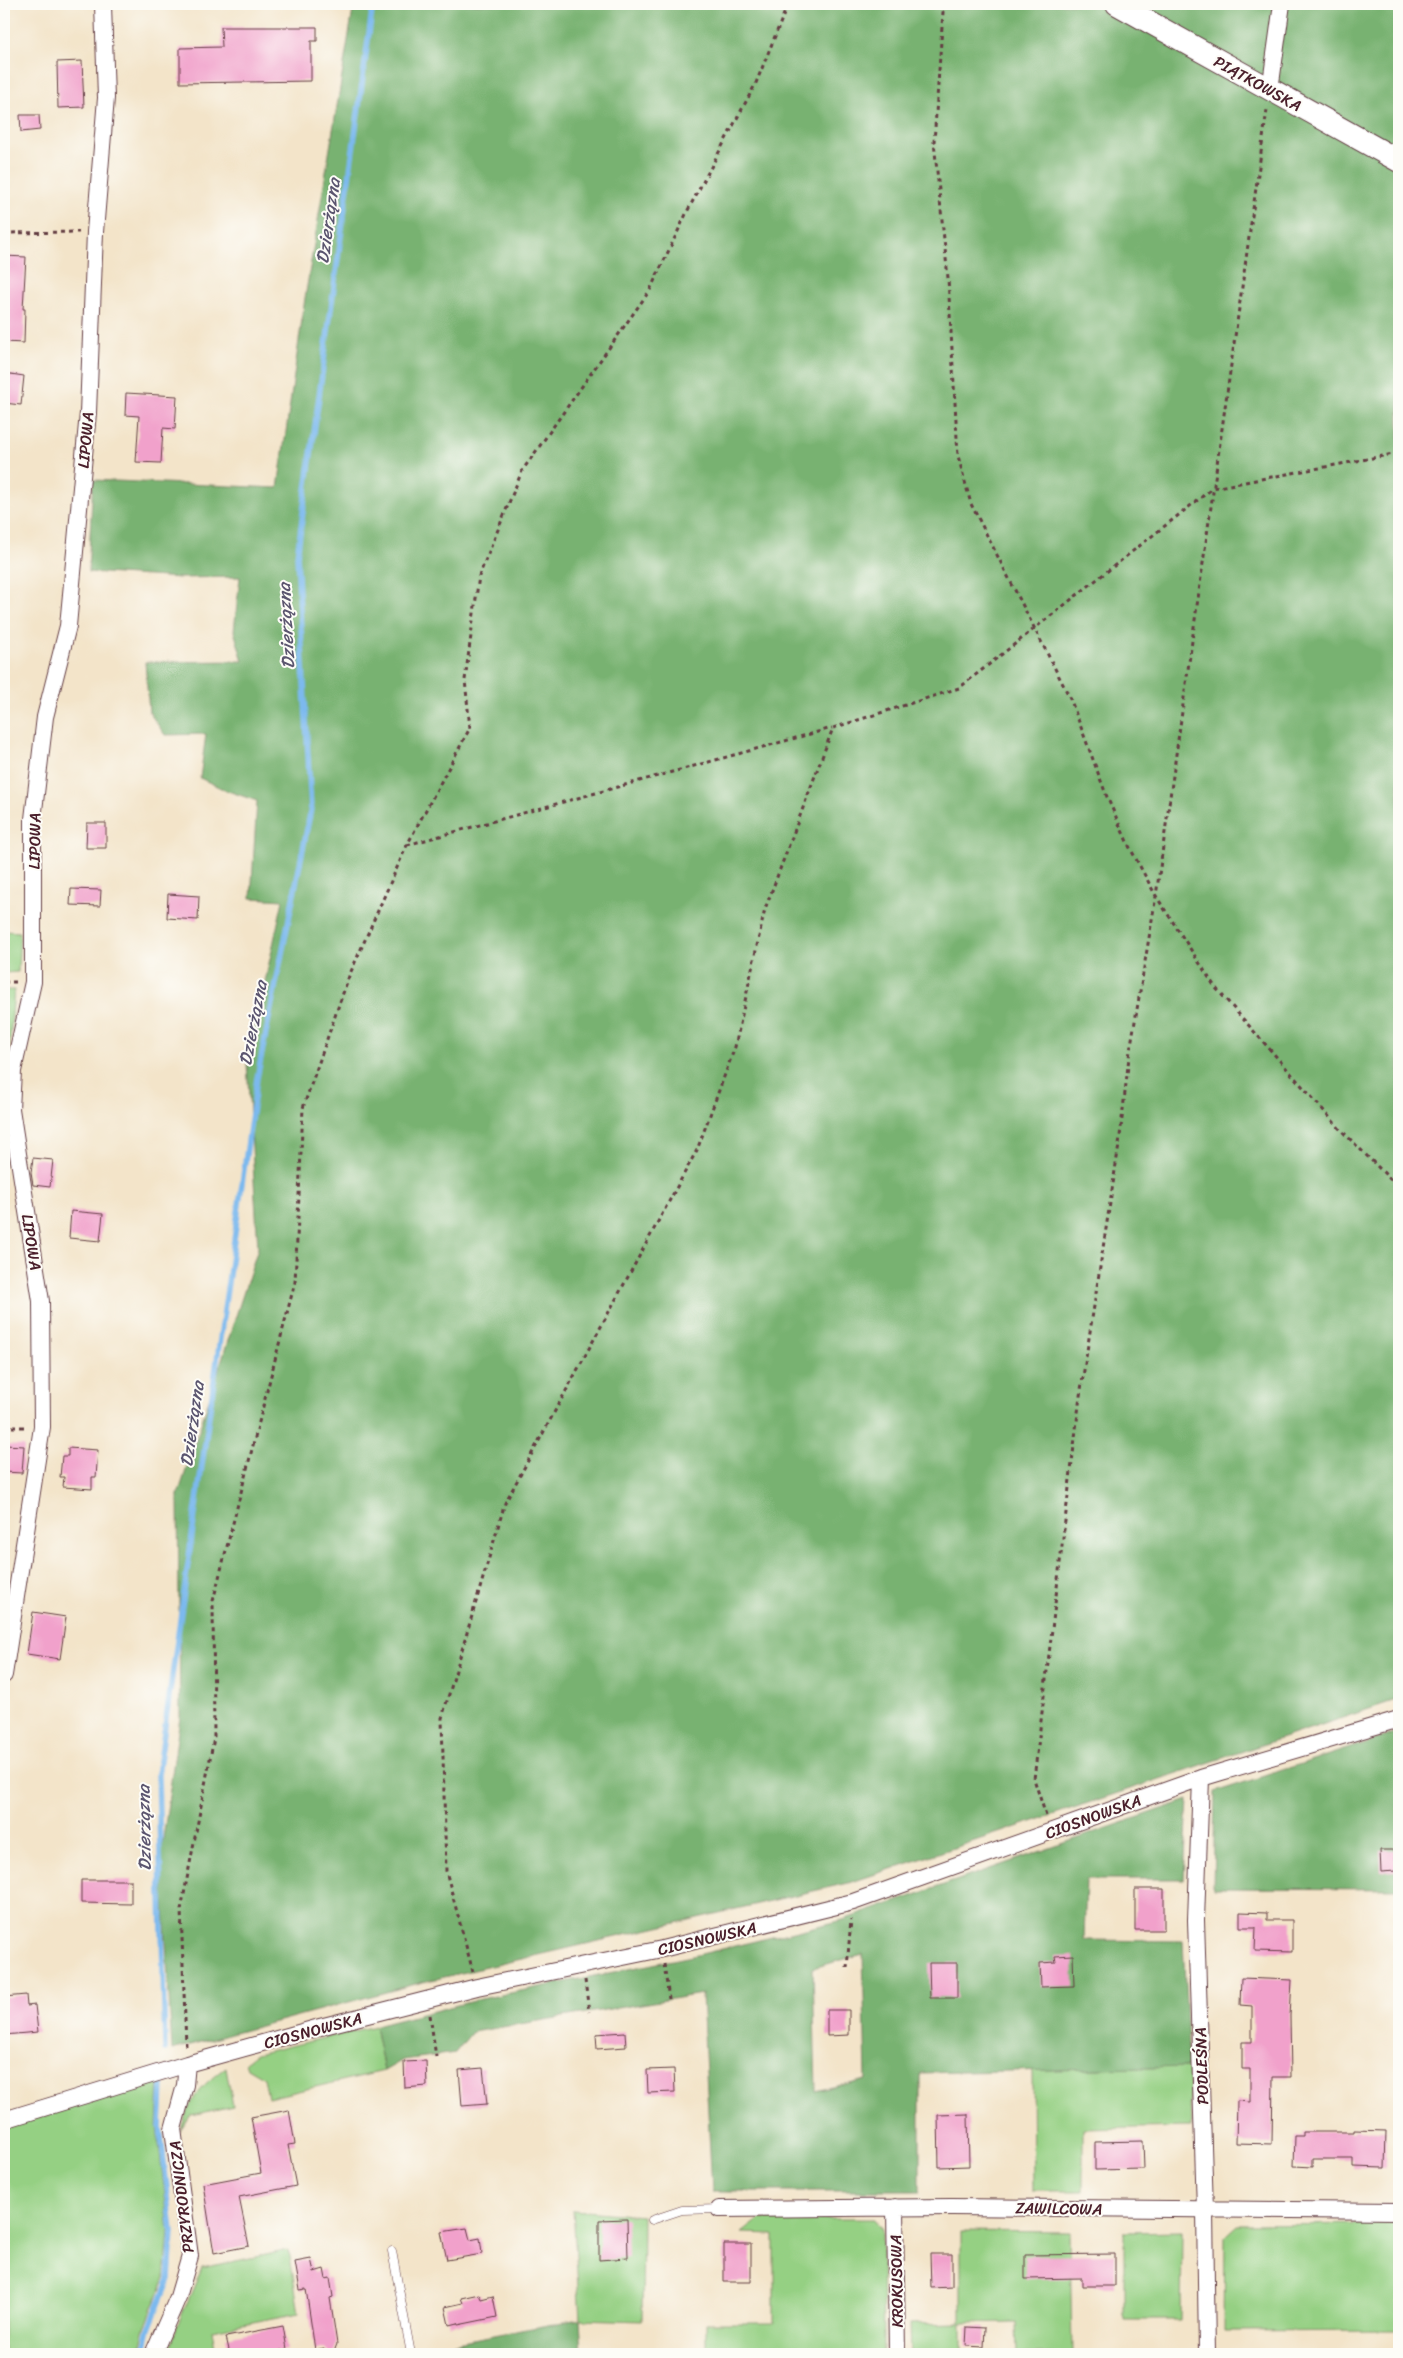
<svg xmlns="http://www.w3.org/2000/svg" width="1403" height="2358" font-family="Sriracha,sans-serif">
<style>
.green{fill:#95d083;stroke:#707857}
.forest{fill:#78b271;stroke:#61684e;fill-rule:evenodd}
.lines{fill:none;stroke-linecap:round;stroke-linejoin:round}
.stream{stroke:#7bb9ee;stroke-width:5.5}
.building{fill:#f1a1cb}
.lane-casing{stroke:#633d43;stroke-width:9}
.street-casing{stroke:#633d43;stroke-width:18}
.secondary-casing{stroke:#633d43;stroke-width:24}
.path{stroke:#633d43;stroke-width:3;stroke-dasharray:4 4;stroke-linecap:butt}
.lane{stroke:#fff;stroke-width:8}
.street{stroke:#fff;stroke-width:16}
.secondary{stroke:#fff;stroke-width:22}
.labels{text-anchor:middle;stroke-width:4;stroke-linejoin:round;paint-order:stroke}
.street-label{font-size:16px;fill:#4a1f2b;stroke:#fdfcf7}
.water-label{font-size:18px;font-style:italic;fill:#5b556f;stroke:#fdfcf7}
</style>
<rect width="100%" height="100%" fill="#fdfcf7"/>
<filter id="ink" filterUnits="userSpaceOnUse"><feTurbulence type="fractalNoise" baseFrequency=".02" numOctaves="2"/><feDisplacementMap in="SourceGraphic" scale="10" xChannelSelector="R" yChannelSelector="G"/><feConvolveMatrix kernelMatrix="1 2 1 2 8 2 1 2 1" color-interpolation-filters="sRGB"/></filter>
<filter id="wash" filterUnits="userSpaceOnUse"><feTurbulence type="fractalNoise" baseFrequency=".0096" numOctaves="4" result="noise"/><feDisplacementMap in="SourceGraphic" scale="20" xChannelSelector="R" yChannelSelector="G"/><feGaussianBlur stdDeviation="1.12" result="paint"/><feColorMatrix in="noise" values="0 0 0 0 0 0 0 0 0 0 0 0 0 0 0 0 0 1.4 0 .05"/><feComposite in="paint" operator="in"/></filter>
<g filter="url(#wash)">
<rect width="100%" height="100%" fill="#f3e4c9"/>
<path class="green" d="M4 931 20 932 18 972 4 973Z
M4 990H14L4 1119Z
M375 2026 384 2071 268 2098 264 2078 247 2068 245 2062 256 2054Z
M226 2067 233 2106 191 2115 180 2131C192 2097 197 2089 226 2067Z
M1189 2067 1191 2127 1083 2129V2191H1033L1032 2070Z
M159 2082 157 2127 169 2231 165 2278 145 2328 139 2354H4V2131L9 2126Z
M573 2210 643 2216 642 2321 580 2319Z
M760 2219H874L882 2229 883 2354H706V2323H774V2234L742 2233Z
M1399 2224V2330L1224 2331 1225 2236 1237 2225Z
M961 2231 1070 2232 1072 2354H1017L1016 2322 962 2323V2354H910L909 2324 961 2323Z
M1182 2231 1181 2320H1124V2232Z
M289 2250 299 2313 212 2330 216 2354H169L177 2326 202 2268Z"/>
<path class="forest" d="M354 4H1399V1699L852 1882 423 1982 172 2050 161 1853 180 1717 178 1495 258 1248 247 1063 283 900 251 898 257 801 225 790 200 778 206 734 165 735 149 712 145 662 243 661 234 631 240 577 180 578 88 572 93 480 278 488 305 298Z
M1399 1732V1889L1213 1888 1215 1792Z
M1188 1800 1184 1879H1086L1084 1940 1183 1941 1189 2067 920 2073V2191H712L702 1994 472 2032 455 2053 403 2060 384 2071 375 2026 481 1999 697 1955 843 1920ZM863 1954 866 2079 816 2091 813 1968Z
M580 2319 582 2354H432L430 2347Z"/>
<g class="lines">
<path class="stream" d="M165 2049 158 1775 257 1078 311 809 297 556 373 4
M143 2354 149 2329 169 2279 172 2231 160 2127 162 2085"/>
</g>
<g id="blocks">
<path class="building" d="M221 27H317V41H311V81L180 83V48L222 47Z
M82 61 84 107 58 108 57 62Z
M20 115H39L40 130 21 132Z
M4 256 26 257 23 309H25L24 343 4 342Z
M4 373 24 376 21 405 4 403Z
M126 393 177 396 175 429 163 428 161 463 136 462 139 416 125 415Z
M87 823H106V848H86Z
M71 889 101 890 100 906 70 905Z
M168 894 199 896 198 920 167 918Z
M33 1158 53 1160 50 1187 33 1185 31 1173Z
M71 1211 103 1214 100 1241 69 1238Z
M4 1445 24 1446 22 1473 4 1472Z
M68 1448 98 1450 96 1477H92V1489L63 1487 64 1477H60L62 1456H68Z
M33 1612 66 1617 60 1659 27 1654Z
M1380 1850H1395L1396 1871 1381 1872Z
M81 1880H131V1904L81 1903Z
M1135 1889H1164V1930H1135Z
M1240 1912 1267 1913V1920H1292V1952L1255 1951 1256 1927H1240Z
M1073 1955 1074 1986 1041 1987 1040 1963 1056 1962 1055 1956Z
M929 1963H957V1998H930Z
M1241 1978 1292 1980 1290 2016 1291 2077H1273L1272 2144 1236 2143 1237 2101 1250 2102V2069H1242V2042H1252V2006L1240 2005Z
M26 1995 27 2006 35 2005 38 2032 4 2035V1997Z
M827 2010H849V2035L827 2036Z
M625 2032 626 2047 597 2049 596 2034Z
M426 2061 427 2086 405 2088 404 2062Z
M483 2068 487 2104 462 2106 459 2070Z
M674 2069 675 2092 648 2093 647 2070Z
M289 2110 295 2144 288 2145 296 2186 239 2197 249 2246 214 2253 203 2184 261 2173 251 2117Z
M968 2114 969 2166 939 2167 938 2115Z
M1354 2130 1386 2131 1385 2168 1353 2167V2159H1313V2167L1294 2166 1295 2136H1303V2132H1354Z
M1143 2141 1144 2169 1095 2170V2142Z
M627 2219 628 2258 599 2260V2220Z
M467 2228 470 2240 480 2238 482 2254 447 2260 441 2232Z
M724 2244H751V2282H724Z
M930 2254H952V2287L931 2288Z
M1115 2254V2286H1082V2278L1025 2279V2255Z
M311 2259 314 2272 324 2269 326 2279 330 2278 333 2297 330 2298 337 2344 333 2354H329L324 2348 315 2350 306 2289 300 2290 295 2262Z
M479 2294 481 2299 493 2296 497 2317 458 2325 457 2323 449 2325 445 2307 463 2303 461 2298Z
M283 2326 287 2349 261 2354H230L226 2337Z
M967 2327 985 2328 984 2347 966 2346Z"/>
</g>
</g>
<g filter="url(#ink)">
<use href="#blocks" fill-opacity="0" stroke="#633d43" stroke-width="1"/>
<g class="lines">
<defs>
<path id="lane" d="M652 2220 682 2210 719 2209
M392 2251 411 2354"/>
<path id="street" d="M1270 90 1282 4
M4 1675 42 1427 41 1301 11 1109 13 1071 33 982V819L45 717 68 626 88 413 95 232 106 98 103 4
M1201 1778 1196 1920 1205 2210 1207 2354
M4 2120 187 2064 320 2027 477 1987 662 1949 853 1902 1201 1778 1399 1719
M895 2207 897 2354
M719 2209 952 2207 1399 2211
M153 2354 178 2297 190 2256 173 2129 185 2085 187 2064"/>
<path id="secondary" d="M1117 4 1399 161"/>
</defs>
<use href="#lane" class="lane-casing"/>
<use href="#street" class="street-casing"/>
<use href="#secondary" class="secondary-casing"/>
<path class="path" d="M939 4 943 12 934 142 948 278 958 456 971 504 1070 698 1107 797 1129 846 1156 896 1215 987 1339 1128 1399 1188
M4 233 79 232
M407 845 832 728
M4 982H16
M4 1427H26
M1046 1816 1034 1779 1080 1396 1119 1145 1129 1057 1156 896 1267 110
M664 1964 669 1999
M847 1968 851 1919
M473 1972 446 1871 442 1718 505 1503 697 1150 735 1047 765 909 833 728 959 688 1213 488 1399 453
M585 1980 589 2012
M430 2015 436 2057
M186 2046 181 1910 214 1738 213 1601 295 1282 303 1108 349 976 407 845 470 728 465 680 479 576 522 471 650 290 688 210 756 83 788 4"/>
<use href="#lane" class="lane"/>
<use href="#street" class="street"/>
<use href="#secondary" class="secondary"/>
</g>
</g>
<g class="labels">
<g class="street-label">
<text transform="translate(1258 83) rotate(29)" y="6">PIĄTKOWSKA</text>
<text transform="translate(85 440) rotate(-85)" y="6">LIPOWA</text>
<text transform="translate(34 841) rotate(-89)" y="6">LIPOWA</text>
<text transform="translate(32 1242) rotate(81)" y="6">LIPOWA</text>
<text transform="translate(1093 1816) rotate(-20)" y="6">CIOSNOWSKA</text>
<text transform="translate(707 1938) rotate(-13)" y="6">CIOSNOWSKA</text>
<text transform="translate(313 2030) rotate(-15)" y="6">CIOSNOWSKA</text>
<text transform="translate(1201 2066) rotate(-92)" y="6">PODLEŚNA</text>
<text transform="translate(181 2197) rotate(-97)" y="6">PRZYRODNICZA</text>
<text transform="translate(1059 2208) rotate(1)" y="6">ZAWILCOWA</text>
<text transform="translate(896 2281) rotate(-91)" y="6">KROKUSOWA</text>
</g>
<g class="water-label">
<text transform="translate(328 221) rotate(-82)" y="6">Dzierżązna</text>
<text transform="translate(286 626) rotate(-93)" y="6">Dzierżązna</text>
<text transform="translate(253 1023) rotate(-79)" y="6">Dzierżązna</text>
<text transform="translate(192 1424) rotate(-82)" y="6">Dzierżązna</text>
<text transform="translate(144 1828) rotate(-91)" y="6">Dzierżązna</text>
</g>
</g>
<rect width="1403" height="2358" fill="none" stroke="#fdfcf7" stroke-width="20"/>
</svg>
